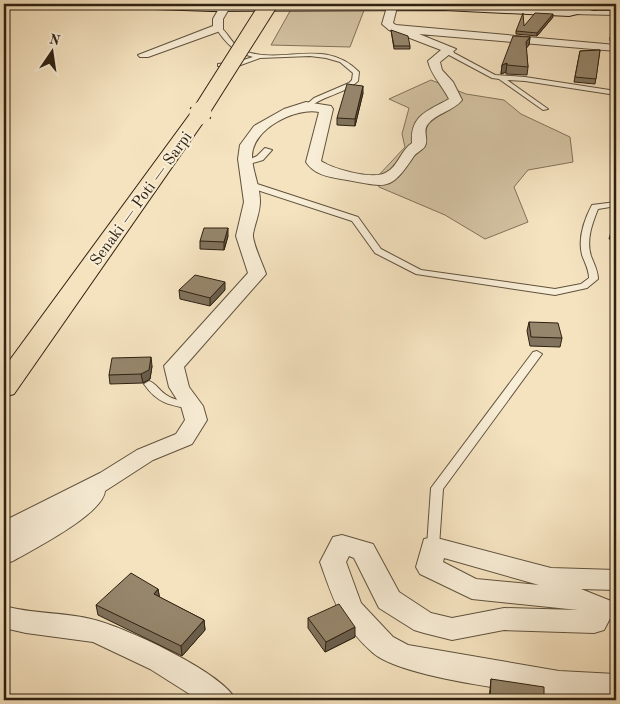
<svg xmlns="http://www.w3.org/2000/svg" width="620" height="704" font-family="'Old Standard TT',serif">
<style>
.green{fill:#d3c2a2;stroke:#81725a}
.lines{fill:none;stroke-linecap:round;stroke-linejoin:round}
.lane-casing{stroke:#60523d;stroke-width:2}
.street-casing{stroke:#60523d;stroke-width:2}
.secondary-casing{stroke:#2f2111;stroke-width:2}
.highway-casing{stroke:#2f2111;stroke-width:2}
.lane{fill:#f8edd6;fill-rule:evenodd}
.street{fill:#f8edd6;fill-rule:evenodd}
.secondary{fill:#f8edd6;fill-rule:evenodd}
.highway{fill:#f5e3c0;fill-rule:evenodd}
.highway-bridge-far1-casing{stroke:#2f2111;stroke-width:18;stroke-linecap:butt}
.highway-bridge-casing{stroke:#2f2111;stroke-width:23;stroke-linecap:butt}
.highway-bridge-far1{stroke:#f5e3c0;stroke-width:16}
.highway-bridge{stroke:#f5e3c0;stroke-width:21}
.wall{fill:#81735d;stroke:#2f2111}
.shaded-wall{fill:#695e4c;stroke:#2f2111}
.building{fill:#96866c;stroke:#2f2111}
.labels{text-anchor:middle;stroke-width:4;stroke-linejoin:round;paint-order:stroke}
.far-street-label{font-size:16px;fill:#2f2111;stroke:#f8edd6}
</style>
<rect width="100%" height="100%" fill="#f5e3c0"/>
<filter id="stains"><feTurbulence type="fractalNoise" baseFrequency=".004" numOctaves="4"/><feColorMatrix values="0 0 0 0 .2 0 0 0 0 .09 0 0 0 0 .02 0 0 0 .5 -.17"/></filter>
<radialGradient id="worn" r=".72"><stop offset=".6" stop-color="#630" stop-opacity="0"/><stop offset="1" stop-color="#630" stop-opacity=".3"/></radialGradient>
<path class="green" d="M294 4 366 5 350 47 271 45Z
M431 80 466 94 504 100 521 114 570 137 573 162 528 170 514 187 528 222 485 239 445 215 379 187 377 177 405 147 402 134 409 108 389 99Z"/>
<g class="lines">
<defs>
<path id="lane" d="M570 11H616V15L572 14 570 13Z
M219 26C230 34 231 46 247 52 286 64 325 38 359 72L358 81C345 94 324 95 310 107H306V105L314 98 349 83 352 80 353 73 340 62 326 58 310 56 260 58 238 66H218V64L237 62 253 57C235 52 226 44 216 28Z
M448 48H452L454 53 495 75 525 77 616 91V95L525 81 507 80 548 109 543 110 499 79 492 78 449 55Z
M265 148 272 150 263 160 246 165 242 163 257 156Z
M248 183H254L358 217 381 249 421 270 555 289 581 284 589 278C589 270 585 263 582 255 578 239 584 220 592 205L616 202V206L598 209C592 224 586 240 591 256 594 264 598 271 598 279L587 288 555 295 416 274 375 253 352 221 248 187Z
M537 351 542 354 443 489 439 546 437 549 433 551 429 549 427 546 431 488 533 352Z
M149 381C156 383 160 392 168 396 176 401 187 401 196 404L197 406 192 409C170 405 158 404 144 384Z"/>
<path id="street" d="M225 4 230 7 223 19V30L148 57H140L138 55 213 26V19L221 5Z
M392 4 397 7 393 23 396 25 616 45V51L419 34 456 49 440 62 442 70 453 82 462 100C454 111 436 113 428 124 422 131 429 139 425 146 423 150 417 152 414 156 390 192 387 187 347 180 331 177 315 176 306 162L319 112C296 107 252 129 252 156 252 171 260 185 260 201 260 213 255 223 253 234 252 242 263 265 266 274L184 367 189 387 203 406 207 420 192 444 153 460 105 491C103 514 34 549 13 561L4 564V542L8 540 4 541V521L100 473 137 450 176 434 185 420 181 406 169 387 164 366 248 273 236 236 244 202 238 159 240 145 254 126 284 109 306 102 331 106 333 109 321 161C333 169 374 181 387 172 398 166 401 150 412 143 410 115 428 111 449 99 442 85 431 75 428 61L441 50 389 30 382 24 387 7Z
M342 535 373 544 399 592 431 613 452 618 504 608 578 610 472 599 420 574 416 567 424 539 433 537 551 568 616 570V590L581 589 611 601 615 609 604 630 594 633 504 630 452 640 424 633 414 630 379 608 354 558 349 556 346 562 361 603 393 637 408 645 559 671 616 674V700C569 698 404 682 372 652 340 623 334 601 320 562L333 537ZM444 558 539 585 476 579 443 562Z
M4 606C33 614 62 612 91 619 123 626 222 672 236 700H199L150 669 93 642 26 633 4 628Z"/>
<path id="secondary" d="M120 4H487L569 8 585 4H608L606 7 569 16 444 10 211 11 127 8Z"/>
<path id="highway" d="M200 108 207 110 209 114 14 394 4 397V368L193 110Z"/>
</defs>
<use href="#lane" class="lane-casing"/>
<use href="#street" class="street-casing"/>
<use href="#secondary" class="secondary-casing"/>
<use href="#highway" class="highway-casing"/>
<use href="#lane" class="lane"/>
<use href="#street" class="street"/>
<use href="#secondary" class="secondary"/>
<use href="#highway" class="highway"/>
<defs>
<path id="highway-bridge-far1" d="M200 113 269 4"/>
<path id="highway-bridge" d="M200 114 201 112"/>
</defs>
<use href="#highway-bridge-far1" class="highway-bridge-far1-casing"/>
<use href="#highway-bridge" class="highway-bridge-casing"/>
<use href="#highway-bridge-far1" class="highway-bridge-far1"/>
<use href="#highway-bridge" class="highway-bridge"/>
</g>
<path class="wall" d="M553 17 537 36 516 34V31L524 26Z
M391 30 410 46V49H394Z
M530 37 529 45 526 48 528 67 527 75 506 74V72L501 74 502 65Z
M610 37H616V43L610 41Z
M600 50 595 84 574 82 580 51Z
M616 61V74L612 71 613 66Z
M363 93 355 126 337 125V118Z
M616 223V240L609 239 611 232Z
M228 236 224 250 200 249V241Z
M179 290H225L210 306 180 299Z
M529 322 562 338 560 347 530 346 527 331Z
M152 366 150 379 143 383 110 384 109 375Z
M158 589 159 597 204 620 205 630 182 656 98 615 96 605Z
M308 618 355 637 325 652 308 628Z
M491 679 544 700H489Z"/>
<path class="shaded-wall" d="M553 14V17L537 36V33Z
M530 37 529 45 525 50 526 42Z
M507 63 506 72 501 74 502 65Z
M363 86V93L355 126V119Z
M228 228V236L224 250V242Z
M225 282V290L210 306V298Z
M151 357 152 366 150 379 143 383 141 374Z
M158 589 160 599 154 594Z
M204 620 205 630 182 656 181 646Z
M355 627V637L325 652 326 642Z"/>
<path class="building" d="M523 13 524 26 535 13 553 14 537 33 516 31Z
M391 30 408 36 410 46H394Z
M513 36 530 37 526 42 528 67 507 65V63L502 65Z
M600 50 596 79 575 77 580 51Z
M616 61V68L613 66Z
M347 84 363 86 355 119 337 118Z
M616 223V233L611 232Z
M204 228H228L224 242 200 241Z
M195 275 225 282 210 298 179 290Z
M529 322 558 323 562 338 531 337Z
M151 357 149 370 141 374 109 375 112 358Z
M131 573 158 589 154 594 204 620 181 646 96 605Z
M339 604 355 627 326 642 308 618Z
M491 679 544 687V700H490Z"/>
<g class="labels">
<g class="far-street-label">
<text transform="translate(140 198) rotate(-54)" y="6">Senaki — Poti — Sarpi</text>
</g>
</g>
<rect width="620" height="704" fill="none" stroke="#f5e3c0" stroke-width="20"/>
<rect x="5" y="5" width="610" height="694" fill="none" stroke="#2f2111" stroke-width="2.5"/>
<rect x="10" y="10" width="600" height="684" fill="none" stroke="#2f2111"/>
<g transform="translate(52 52) rotate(13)" stroke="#f8edd6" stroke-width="4" paint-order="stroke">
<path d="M0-4L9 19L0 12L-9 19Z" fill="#2f2111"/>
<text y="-8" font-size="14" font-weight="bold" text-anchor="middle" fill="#2f2111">N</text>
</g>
<rect width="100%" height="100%" filter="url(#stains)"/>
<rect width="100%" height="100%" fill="url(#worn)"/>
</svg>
